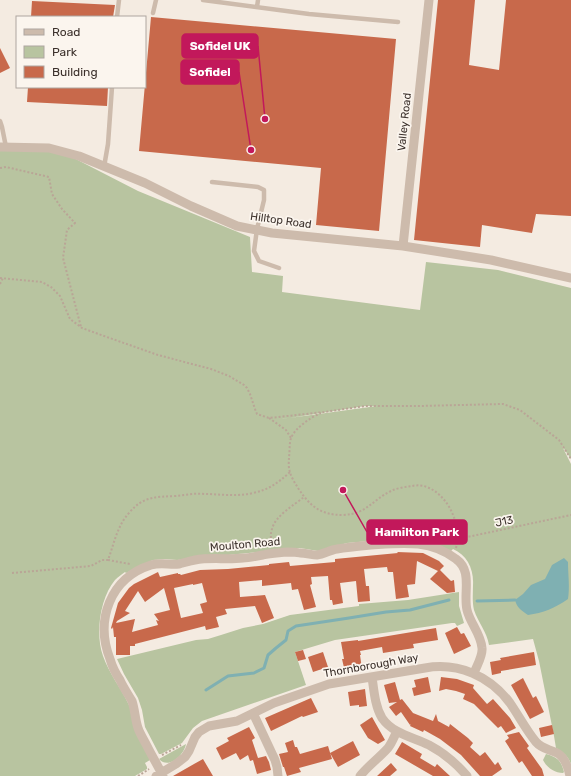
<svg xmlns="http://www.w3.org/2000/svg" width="571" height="776" font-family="Rubik,sans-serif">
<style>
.green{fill:#b8c4a0;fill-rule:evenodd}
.water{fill:#7fb0b2}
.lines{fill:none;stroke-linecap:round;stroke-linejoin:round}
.stream{stroke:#7fb0b2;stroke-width:3}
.building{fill:#c8694b;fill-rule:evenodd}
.path{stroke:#b9a596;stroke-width:2;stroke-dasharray:2 2;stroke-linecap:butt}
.service{stroke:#cdbbac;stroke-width:4.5}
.minor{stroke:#cdbbac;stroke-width:9}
.labels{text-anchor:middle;stroke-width:3.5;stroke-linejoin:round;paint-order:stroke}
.street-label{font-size:11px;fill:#3b302b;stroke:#fbf5ee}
.leader{fill:none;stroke:#c2185b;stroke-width:1.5}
.callout-dot{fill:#c2185b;stroke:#fbf5ee;stroke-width:1.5}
.callout{fill:#c2185b;stroke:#c2185b;stroke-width:1.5}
.callout-label{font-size:12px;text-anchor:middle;font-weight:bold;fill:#fff}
</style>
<rect width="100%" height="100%" fill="#f4ebe1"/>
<path class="green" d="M0 148 64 153 138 191 250 237 252 272 283 276 282 292 420 310 426 262 498 270 571 288V459L562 446 571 464V764C568 756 563 752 556 748L554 736 539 661 533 639 489 645C487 632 478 622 474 610 472 601 473 593 473 585 474 569 467 555 453 549L451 551C436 543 421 539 403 538L347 543 318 551 300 548 177 560 165 559 153 560 126 573 125 572C122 574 118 577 115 580 100 598 95 634 103 656 109 673 120 687 128 703 137 721 143 741 150 760L145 763 147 767V769L135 776H0ZM365 406H377L282 419H283Z
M459 592V606L464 623 457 626 455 623H452L335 640 295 652 306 685 202 721 193 728 182 743 161 754H159L145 727 142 710 138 698 124 674 117 659 196 640 208 639 221 635 243 628 263 624 290 615 359 606V604L408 600Z
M186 744C184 755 169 770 159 759Z
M546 754C557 757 561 760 564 772L563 773C555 773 547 768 543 760Z"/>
<path class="water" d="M564 558 568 562C568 575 570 587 568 599 555 608 543 613 528 615 522 611 517 608 515 600L523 594 531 585 545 579 552 565Z"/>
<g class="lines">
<path class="stream" d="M477 601 515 600
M206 690 228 676 254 673 264 668 268 655 276 648 286 640 288 631 296 626 349 618 386 612 410 610 449 600"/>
</g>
<path class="building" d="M438 0H475L469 65 499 70 506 0H571V216L536 214 532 233 482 225 480 247 414 240Z
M32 1 115 5 113 17H31Z
M151 17 396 39 379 231 316 225 321 168 139 151Z
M0 48 10 68 0 73Z
M28 87H108L107 106 27 102Z
M397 552 423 553 439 561 444 566 440 570 451 581 454 580 455 592 447 593 430 579 438 571 417 561 415 584 407 585 409 597 396 599 393 572H388L387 567 364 569 366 586H369L370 601 358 602 356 581 340 583 343 603 333 605 332 600H330L328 576 311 577 312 584 310 585 316 607 304 610 298 589 292 590 291 583 262 586V580L239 582 240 597 265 595 274 618 262 623 255 606 225 609 227 614 216 617 219 627 206 630 205 626 135 644V646H130V655H116V637H114L113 627 112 629 111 628 118 603 129 588 134 584 158 572 160 577 178 573V574H180L181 575 200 570 228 569 269 565V564L289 562 290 566 335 562V559L398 553ZM202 583 207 602 200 604 203 613 181 618 174 588 193 584V585ZM164 588 170 610 154 614 159 621 156 620 158 625 132 632 135 619 116 623 117 621 130 613 125 611 138 591 145 602Z
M457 627 461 634 464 633 471 646 454 654 445 633Z
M436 628 438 640 413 644 414 648 383 653 382 647 360 651 361 655H360L362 669 345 672 342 659H344L341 642 358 640V641Z
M303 650 306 659 298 661 295 652Z
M323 652 328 667 313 672 308 657Z
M534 652 536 665 501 671V673L492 675 490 662 501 660 500 658Z
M428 677 431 692 414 696 412 688 416 687 414 680Z
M441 677 457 679 474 685 473 688 487 704 493 699 510 718 516 728 506 733 501 726 498 728 474 704 463 699 465 694 456 691 446 689 439 691Z
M523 678 533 698 536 696 544 712 530 719 511 685Z
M395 682 400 700 402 699 413 713 433 721 436 714 438 721 449 727 450 724 468 738 473 743 470 747 480 756 485 752 495 765 498 762 502 769 492 776H480L461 755 440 739 424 730 423 732 410 726 411 724 410 725 401 712 396 716 389 707 397 702 389 703 384 685Z
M365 689 367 706 359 707V705L350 706 348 692Z
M311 698 318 712 303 717 302 716 271 731 265 718Z
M372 717 385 740 378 744 368 738 360 725Z
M552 725 554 734 541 737 539 728Z
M249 727 255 738 252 740 258 758 266 756 269 762 271 770 257 774 253 760 250 761 248 755 240 760 236 753 222 760 216 748 229 741 227 738Z
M519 732 529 746 527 748 542 769 544 776H532L522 761 519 763 505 741 509 738 507 735Z
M293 740 295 747H297L300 754 328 746 332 759 299 768 301 772 287 776 284 767H283L279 754 288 752 285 743Z
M353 741 360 755 338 767 330 753Z
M402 742 422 754 420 758 435 767 437 764 450 776H433L395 754Z
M203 759 213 776H173L194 764Z
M391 763 397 770 390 776H377Z"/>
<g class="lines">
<path class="path" d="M0 168 6 167 49 177 52 194 62 209 75 223 67 230 63 258 81 327
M0 278 42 282 51 287 60 296 70 319 82 328 104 336 158 355 211 369 229 376 244 385 247 388 250 394 255 409 257 414 269 418 324 412 365 406H419L503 404 520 410 559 440 571 459
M0 284 3 278
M321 413C311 417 295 428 291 438 289 444 290 451 289 457 289 461 288 467 290 472 291 477 295 483 298 488 310 506 320 515 343 515 367 514 372 500 391 491 397 488 405 487 412 486 417 485 422 485 427 487 447 495 458 519 458 539
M269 418 286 430 291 438
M272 546C271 540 270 534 272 529 275 516 294 505 304 497
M456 548 458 539 571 515
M108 560 130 564
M12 573 91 566 102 560H108C114 544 117 526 129 513 143 496 156 497 176 496 185 495 194 493 204 494 220 494 236 497 253 493 268 490 278 483 290 472
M162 755 181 745
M138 776 146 771 149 769"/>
<path class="service" d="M203 0 309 14 398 22
M257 7 258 0
M153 13 156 0
M117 17 119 0
M0 121 2 127 6 147
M104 167 108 144 112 87
M212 182 258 187 264 190V200L257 229 254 251 259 261 279 268"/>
<path class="minor" d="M0 147 49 148 79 156 145 183 191 206 237 226 272 233 403 246 491 260 571 278
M403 246 429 0
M372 677C374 691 375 706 382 718 393 734 413 737 429 745 444 753 456 763 467 776
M253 713 275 760 277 767 278 776
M156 776 176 764 185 757 189 751 195 737 199 732 209 726 237 721 274 703 329 684 425 668C458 662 490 676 510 703 519 716 526 730 536 742 542 749 549 749 557 753 565 757 568 767 570 776
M163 776C158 766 152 756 147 746 144 740 140 734 138 728 135 719 135 710 132 701 128 694 123 687 120 680 116 674 112 666 110 659 95 620 110 578 151 565 161 562 169 565 179 564 184 563 189 561 195 560 211 557 227 560 243 558 250 558 256 556 263 555 271 553 279 553 287 552 291 552 296 552 300 553 306 553 312 555 317 555 324 554 330 550 337 549 348 547 360 546 371 545 401 543 430 539 456 559 473 571 463 593 467 610 470 623 481 634 482 648 483 656 477 665 474 673
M360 776C368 766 379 758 388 748 392 743 394 737 397 731"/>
</g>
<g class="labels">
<g class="street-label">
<text transform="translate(404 122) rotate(-84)" y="4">Valley Road</text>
<text transform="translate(281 220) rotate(8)" y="4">Hilltop Road</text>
<text transform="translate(504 521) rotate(-12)" y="4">J13</text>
<text transform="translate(245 544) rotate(-5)" y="4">Moulton Road</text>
<text transform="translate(371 665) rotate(-10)" y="4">Thornborough Way</text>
</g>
</g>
<path class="leader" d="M265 119L258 46M251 150L239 72M343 490L367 532"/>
<g class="callout-dot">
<circle cx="265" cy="119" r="4"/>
<circle cx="251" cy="150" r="4"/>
<circle cx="343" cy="490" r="4"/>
</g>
<g class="callout">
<rect x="182" y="34" width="76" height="24" rx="4"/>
<rect x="181" y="60" width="58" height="24" rx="4"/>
<rect x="367" y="520" width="100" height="24" rx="4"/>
</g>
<g class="callout-label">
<text x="220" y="50">Sofidel UK</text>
<text x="210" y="76">Sofidel</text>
<text x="417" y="536">Hamilton Park</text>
</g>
<rect x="16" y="16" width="130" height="72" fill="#fbf5ee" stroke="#aea6a0"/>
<rect x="24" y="29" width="20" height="6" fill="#cdbbac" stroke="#aea6a0"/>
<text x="52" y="36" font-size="12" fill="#3b302b">Road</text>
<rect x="24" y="46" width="20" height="12" fill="#b8c4a0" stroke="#aea6a0"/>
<text x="52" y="56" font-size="12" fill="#3b302b">Park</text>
<rect x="24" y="66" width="20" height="12" fill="#c8694b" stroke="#aea6a0"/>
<text x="52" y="76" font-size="12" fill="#3b302b">Building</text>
</svg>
